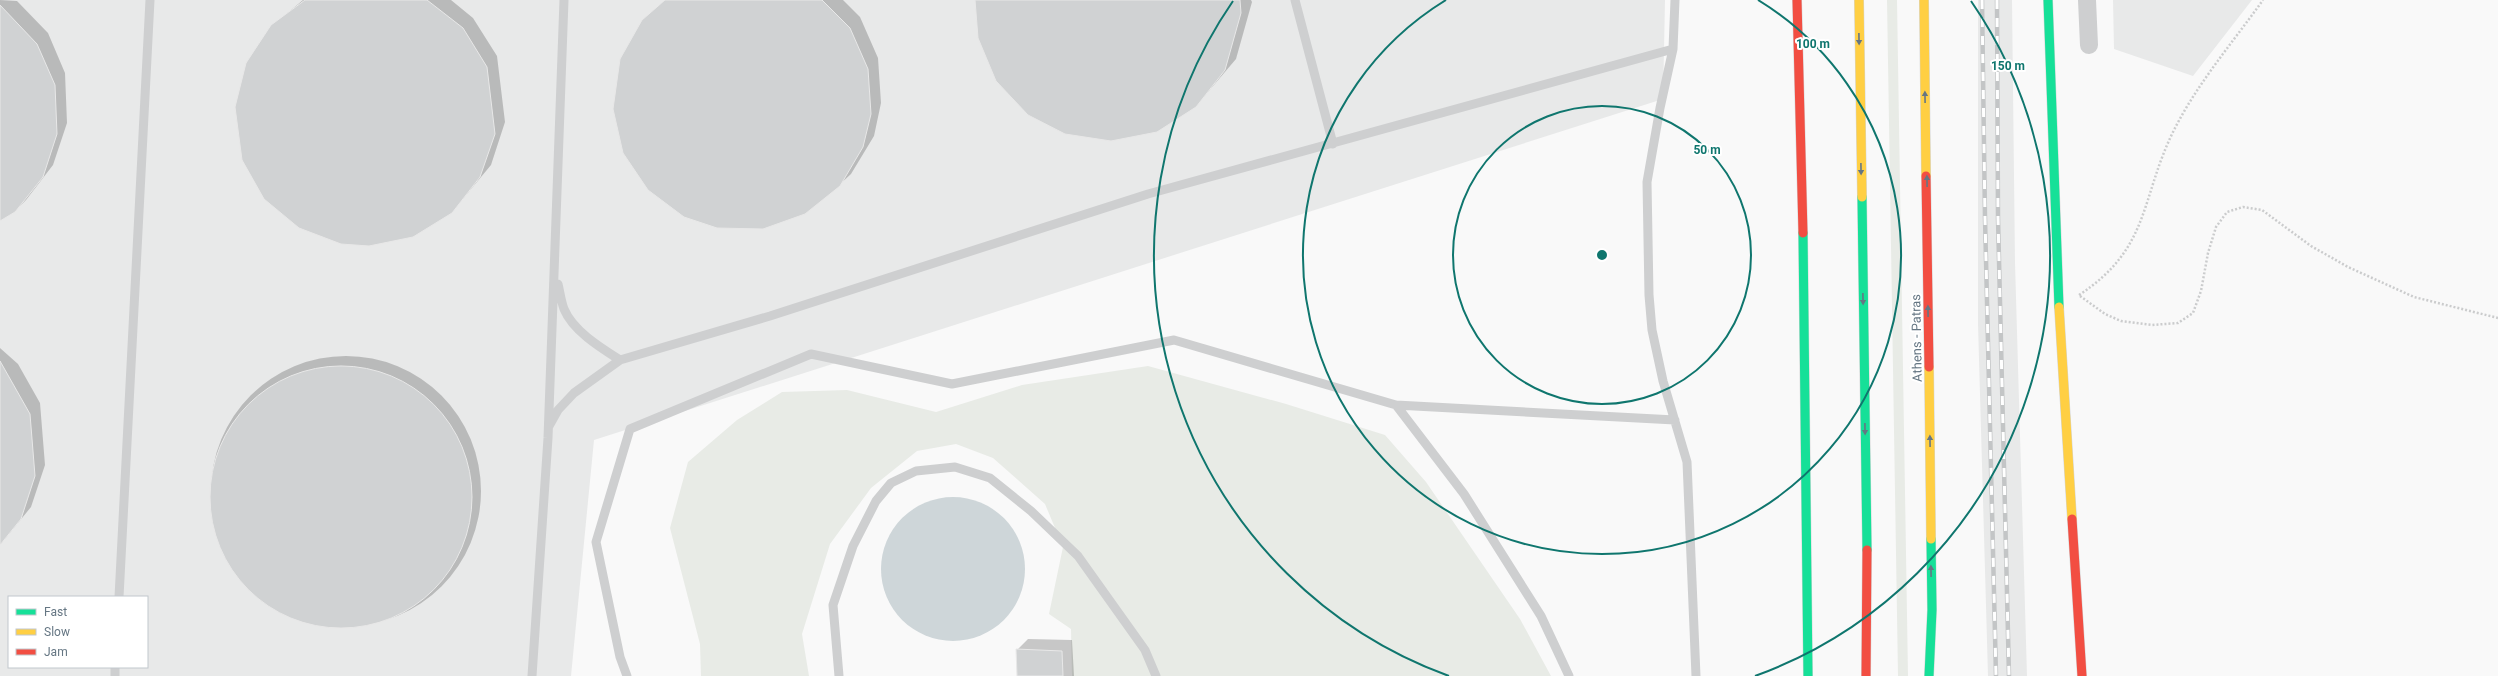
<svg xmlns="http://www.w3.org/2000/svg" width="2498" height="676" font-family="Roboto,sans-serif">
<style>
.built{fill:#e8e9e9;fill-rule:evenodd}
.green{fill:#e8ebe6}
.water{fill:#ced6d9}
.shadow{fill:#0003}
.building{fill:#d0d2d3;stroke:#e8e8e8}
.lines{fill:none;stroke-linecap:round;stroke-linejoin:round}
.fast-casing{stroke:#d5d6d7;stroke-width:10}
.slow-casing{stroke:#d5d6d7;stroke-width:10}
.jam-casing{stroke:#d5d6d7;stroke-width:10}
.path{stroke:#cbcccd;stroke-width:2.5;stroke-dasharray:2 2;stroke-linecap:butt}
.lane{stroke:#cecfd0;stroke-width:9}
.street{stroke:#cecfd0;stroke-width:18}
.fast{stroke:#16e098;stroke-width:9}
.slow{stroke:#ffcf43;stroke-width:9}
.jam{stroke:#f24e42;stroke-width:9}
.rail-casing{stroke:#c3c5c6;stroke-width:4.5}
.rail{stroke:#fff;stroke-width:3;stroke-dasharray:9;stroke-linecap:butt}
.oneway{fill:#657683}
.ring{fill:none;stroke:#0f766e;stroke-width:2}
.labels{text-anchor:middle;stroke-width:4;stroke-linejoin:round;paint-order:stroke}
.street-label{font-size:13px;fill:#657683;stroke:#fff}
.centre{fill:#0f766e;stroke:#fff;stroke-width:2}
.ring-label{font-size:12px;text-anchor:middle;font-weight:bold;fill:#0f766e;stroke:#fff;stroke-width:4;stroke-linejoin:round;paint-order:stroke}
</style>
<rect width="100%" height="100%" fill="#f9f9f9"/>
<path class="built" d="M0 0H1665L1663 99 594 440 571 676H0ZM9 597H147V667H9Z
M1978 0H2012L2015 263 2027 676H1988L1978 324Z
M2113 0H2252L2193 76 2114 49Z"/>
<path class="green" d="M1887 0H1897L1908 676H1898Z
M1148 366 1286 404 1385 435 1426 482 1520 619 1551 676H1072L1071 629 1049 614 1063 547 1045 504 993 458 956 444 917 451 871 488 830 544 802 634 809 676H701L700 644 670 528 688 462 737 420 782 392 847 390 936 412 1022 385Z"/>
<path class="water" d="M881 569a72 72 0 1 1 144 0a72 72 0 1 1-144 0Z"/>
<path class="shadow" d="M0 0 17 1 48 33 65 73 67 123 53 165 26 200 15 211 0 220Z
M303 0H451L473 18 497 56 505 122 491 165 452 212 272 26Z
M665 0H843L860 17 878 58 881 103 874 136 851 174 839 185 643 21Z
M976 0H1251L1252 2 1236 59 1196 106Z
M0 348 18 364 40 403 45 465 31 507 0 545Z
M211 491a135 135 0 1 1 270 0a135 135 0 1 1-270 0Z
M1028 639 1072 640 1074 676H1018L1017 650Z"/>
<path class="building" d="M305 0H427L463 28 487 67 495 134 480 177 452 213 413 237 369 246 341 244 299 228 264 199 242 160 235 107 246 63 271 25Z
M665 0H822L850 28 868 69 871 114 863 147 840 186 805 214 763 229 717 228 684 217 648 190 623 153 613 109 620 59 642 20Z
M975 0H1240L1241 13 1225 70 1196 107 1157 132 1111 141 1065 134 1028 115 996 81 978 38Z
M0 5 37 44 55 85 57 134 43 177 15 212 0 221Z
M0 361 30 414 35 476 21 519 0 545Z
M210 497a131 131 0 1 1 262 0a131 131 0 1 1-262 0Z
M1016 649 1062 651 1063 676H1017Z"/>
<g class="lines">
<defs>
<path id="fast" d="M2048 0 2059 307
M1862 197 1867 550
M1803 233 1808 676
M1929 676 1932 610 1931 539"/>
<path id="slow" d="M1859 0 1862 197
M1924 0 1926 176
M2059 307 2072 519
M1929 367 1931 539"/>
<path id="jam" d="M1797 0 1803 233
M1926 176 1929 367
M2072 519 2082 676
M1866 676 1867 550"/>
</defs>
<use href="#fast" class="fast-casing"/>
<use href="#slow" class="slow-casing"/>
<use href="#jam" class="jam-casing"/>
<path class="path" d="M2079 295C2151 248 2140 198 2174 130 2197 84 2233 42 2263 0
M2080 296 2105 314 2121 321 2152 325 2178 323 2193 313 2201 291 2208 253 2216 227 2227 212 2243 207 2262 210 2311 246 2348 267 2414 297 2498 318"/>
<path class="lane" d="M1295 0 1333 144
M1675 0 1673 49 1660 108 1647 182 1649 295 1652 330 1663 381 1687 462 1696 676
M558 284C560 292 561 301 564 309 573 331 601 348 620 360
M1396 405 1464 494 1541 616 1569 676
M549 426 558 410 574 393 620 360 770 316 1148 194 1673 49
M119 597 150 0
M115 676V667
M532 676 548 438 564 0
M627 676 620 657 596 542 630 429 811 354 952 384 1174 340 1396 405 1675 420
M839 676 833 605 853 546 876 501 891 483 916 471 955 467 990 478 1031 511 1078 556 1145 650 1156 676"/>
<path class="street" d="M2087 0 2089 45"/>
<use href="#fast" class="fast"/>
<use href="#slow" class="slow"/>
<use href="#jam" class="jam"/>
<defs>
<path id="rail" d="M1982 0 1985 218 1996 676
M1997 0 1998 218 2009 676"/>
</defs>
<use href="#rail" class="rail-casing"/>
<use href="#rail" class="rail"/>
</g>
<defs><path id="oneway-solid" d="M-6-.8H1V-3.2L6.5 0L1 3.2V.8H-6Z"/></defs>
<g class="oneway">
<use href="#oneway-solid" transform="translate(1859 39) rotate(89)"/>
<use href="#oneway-solid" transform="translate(1925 97) rotate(-91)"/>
<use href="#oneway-solid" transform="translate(1861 169) rotate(89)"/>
<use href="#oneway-solid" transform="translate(1927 181) rotate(-91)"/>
<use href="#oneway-solid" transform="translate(1863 299) rotate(89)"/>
<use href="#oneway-solid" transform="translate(1928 311) rotate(-91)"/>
<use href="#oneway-solid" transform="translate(1865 429) rotate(89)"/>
<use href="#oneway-solid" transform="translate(1930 441) rotate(-91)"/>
<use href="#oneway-solid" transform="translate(1931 571) rotate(-91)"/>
</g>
<g class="ring">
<circle cx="1602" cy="255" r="149"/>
<path d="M1758 0A299 299 0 1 1 1446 0"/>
<path d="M1449 676A448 448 0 0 1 1233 1M1971 1A448 448 0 0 1 1755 676"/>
</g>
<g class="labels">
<g class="street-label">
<text transform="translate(1916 338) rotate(-91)" y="5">Athens - Patras</text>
</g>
</g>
<circle cx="1602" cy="255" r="6" class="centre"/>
<g class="ring-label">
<text x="1813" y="48">100 m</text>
<text x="2008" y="70">150 m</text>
<text x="1707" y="154">50 m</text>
</g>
<rect x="8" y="596" width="140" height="72" fill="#ffffff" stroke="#c1c8cd"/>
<rect x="16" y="609" width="20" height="6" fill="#16e098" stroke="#c1c8cd"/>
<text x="44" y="616" font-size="12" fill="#657683">Fast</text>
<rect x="16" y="629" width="20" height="6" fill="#ffcf43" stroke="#c1c8cd"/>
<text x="44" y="636" font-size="12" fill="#657683">Slow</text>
<rect x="16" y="649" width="20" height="6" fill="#f24e42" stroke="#c1c8cd"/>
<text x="44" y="656" font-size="12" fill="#657683">Jam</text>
</svg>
